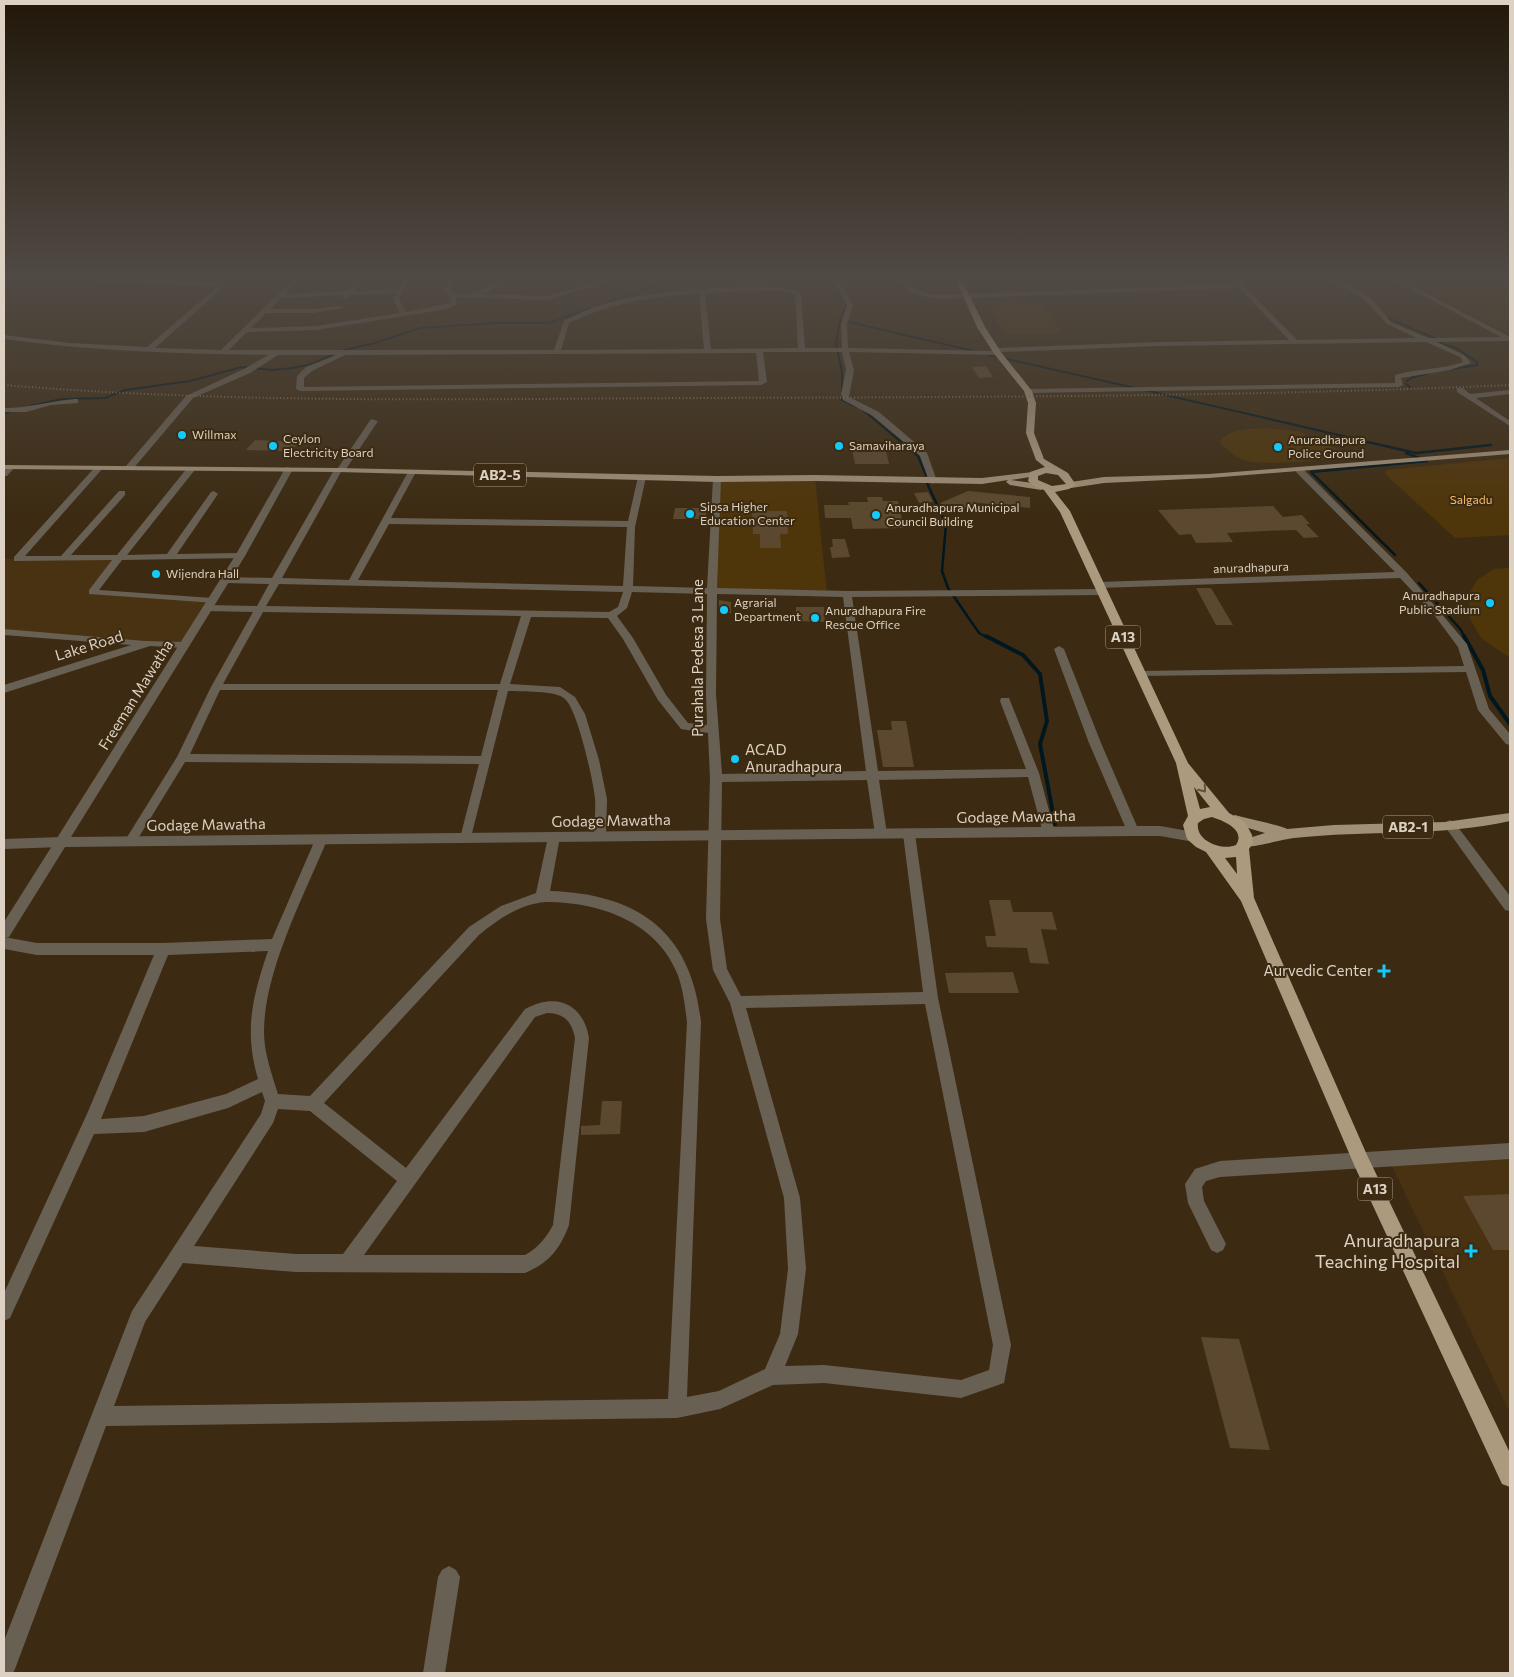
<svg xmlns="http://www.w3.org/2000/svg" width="1514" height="1677" font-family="Commissioner,sans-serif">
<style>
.built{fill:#483211}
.green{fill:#4f350a}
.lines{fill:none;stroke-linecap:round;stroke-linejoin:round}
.stream-far2{stroke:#001720;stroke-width:2}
.stream-far1{stroke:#001720;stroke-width:2.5}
.stream{stroke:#001720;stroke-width:4}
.building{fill:#5b482e}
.minor{fill:#696054;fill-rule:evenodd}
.tertiary{fill:#696054;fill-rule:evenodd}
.primary{fill:#a19078;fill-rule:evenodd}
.trunk{fill:#ac9a7f;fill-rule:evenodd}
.rail{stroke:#897b67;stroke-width:2;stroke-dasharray:1 2.5;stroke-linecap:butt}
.oneway{stroke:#635238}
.poi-dot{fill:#12cafb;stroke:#3c2b12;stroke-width:2}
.labels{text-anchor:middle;stroke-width:4;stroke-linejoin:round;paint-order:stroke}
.far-poi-label{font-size:12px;fill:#dcd1c2;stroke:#3c2b12;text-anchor:start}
.far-park-label{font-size:12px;fill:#f5bc67;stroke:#3c2b12}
.far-street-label{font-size:12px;fill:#dcd1c2;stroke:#3c2b12}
.shield{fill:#3c2b12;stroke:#ac9f8d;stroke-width:1}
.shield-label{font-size:14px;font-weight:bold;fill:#dcd1c2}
.street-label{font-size:15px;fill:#dcd1c2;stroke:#3c2b12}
.poi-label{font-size:15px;fill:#dcd1c2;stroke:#3c2b12;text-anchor:start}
.near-poi-label{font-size:18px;fill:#dcd1c2;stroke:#3c2b12;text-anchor:end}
</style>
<rect width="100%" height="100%" fill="#3c2b12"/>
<path class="built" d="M1405 280H1510V334Z
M119 558 92 591 212 601 185 645 4 632V559Z
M1510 1159V1413L1391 1164Z"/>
<path class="green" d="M1418 280H1501L1510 284V299C1468 302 1455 299 1418 280Z
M1040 302 1060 329V333H1004L989 307C996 300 1029 302 1040 302Z
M1267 428 1302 432 1308 437 1340 450 1347 456C1326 460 1268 466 1248 461 1236 458 1228 451 1219 442 1230 428 1251 429 1267 428Z
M1510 458V535L1455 538 1385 474 1386 470Z
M815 478 827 594 712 591 717 479Z
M1510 568V658L1481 638 1468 615 1470 592 1477 580 1494 569Z"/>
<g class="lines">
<path class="stream-far2" d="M826 280 835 283 846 305 840 320 836 344 842 372V400L857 407
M598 306 666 282 721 280
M1387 318 1437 339 1434 341 1456 348 1477 362V365L1446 370
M840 320 974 351
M985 354 1135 388
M1407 381 1413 377 1427 374
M1406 384 1410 387
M1144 390 1343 436
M30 406 62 399 105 398 125 390 190 381 242 367 273 370 293 368 312 364 344 350 375 343 420 328 495 323H549L591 308
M863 410 894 436
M4 413 11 411"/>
<path class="stream-far1" d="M893 435 918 456 926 475
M1337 435 1416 453 1491 445
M927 483 946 524 942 571 948 588 979 633 988 638
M1395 555 1311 472 1427 461 1406 453
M1419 583 1461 630 1465 638"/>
<path class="stream" d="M986 636 1023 655 1040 674 1047 721 1040 744 1055 824
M1464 636 1483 670 1490 696 1510 724"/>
</g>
<path class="building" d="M986 366 993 377 979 378 972 367Z
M255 440 299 442 291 451 246 450Z
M884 443 889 464H855L851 444Z
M968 491 1030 497V508L979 503 958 512 940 503Z
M928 492 933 502 919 503 914 493Z
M867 497H882L883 501H898L904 528 853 529 851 518H825L824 505H849L848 502H868Z
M1273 506 1283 517 1302 515 1310 524H1306L1319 537 1304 538 1296 530 1265 531 1227 533 1233 542 1196 543 1191 534 1179 535 1158 510Z
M675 508H706V519H673Z
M752 511H787L788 534H780L781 548H760V534H753Z
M832 539H845L850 557 832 558 830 547H833Z
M1196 588H1211L1233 625H1216Z
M719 600 731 602V613H719Z
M796 607H824L825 622 796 621Z
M891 721H906L914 767H883L877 730H892Z
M989 900H1010L1013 912H1052L1057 930 1041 929 1049 964 1030 963 1027 948 987 947 985 936H996Z
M1013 972 1019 993H949L945 973Z
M602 1101H622L620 1134 581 1135V1126L600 1125Z
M1510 1194V1250H1493L1463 1196Z
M1201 1337 1239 1339 1270 1450 1230 1448Z"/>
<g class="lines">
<path class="minor" d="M93 280 222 282 229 280 226 285 155 348 221 350 292 280H299L285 294 348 291 358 280H364L355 291 398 289 403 280H409L399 299 406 312 451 303 450 296 444 291 449 280H455L450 290C471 304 488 280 508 280L484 294 546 296 603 280H613L546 300 456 297V305L448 309 316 330 247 332 229 350H554L564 321C580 313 596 305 614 301 646 293 776 278 801 293L805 348H842L841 324 847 306 836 285 830 280C844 280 847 295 853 306L847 324 848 348 993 351 996 348 1158 342 1289 340 1239 288 939 299 914 294 898 280H905C915 290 924 294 939 295L1236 284 1232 280H1238L1297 340 1417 338 1387 324 1362 297 1328 280H1336L1362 292 1373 300 1391 322 1428 338 1501 337 1393 280H1401L1510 337V341L1437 342 1464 355 1471 363 1450 370 1401 378 1403 385 1399 387 1028 393 1024 391 1028 389 1395 383V375C1417 368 1441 370 1463 362L1460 357 1426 342 1158 346 1001 352 998 355 849 352 854 370 849 397 879 412 927 453 937 481 933 484 929 481 920 456 873 416 843 400 841 394 846 370 842 352H763L767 382 761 385 300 391 296 389 297 376 306 367 336 355H278L250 373 193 398 132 470H126V466L186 396 244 369 268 355C179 354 92 351 4 339V335L69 343 147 347 218 286 96 282ZM778 290 795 294 798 348 711 349 705 293ZM396 293 393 299 400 313 316 326 251 328 266 313H313L343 308 340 306 313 309H270L281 298 344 295 343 297 346 299 351 295ZM699 293 704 349 561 350 569 323C611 303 653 296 699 293ZM756 353 759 381 304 387V378L312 371 345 355Z
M1457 388H1463L1470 394 1510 390V394L1476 398 1510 421V426L1457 392Z
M75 399H78V403L51 405 26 412H4V408C28 408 51 401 75 399Z
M371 419 378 421 344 472H341L282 578 349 580 408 472 412 470 416 472 391 518 628 521 638 477 645 475 646 477 635 527 633 586 707 588 713 479 717 476 721 479 717 588 847 591 1103 589 1108 592 1103 595 852 597 878 771 1026 769 1000 701 1001 698H1009L1039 773 1055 833 1053 836H1045L1043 833 1028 777 879 780 887 834 885 837H877L875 834 867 780 722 782 720 919 727 969 741 996 923 992 903 834 905 831H913L915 834 938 998 1011 1345 1004 1383 961 1398 824 1383 773 1385 720 1409 677 1418 106 1426 15 1669 13 1673H4V1641L132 1311 261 1114 265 1101 262 1092 228 1108 144 1132 94 1134 10 1318 4 1321V1293L87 1114 154 955H37L4 949V937L37 943H163L272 939 315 840 317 837H325L327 840C304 896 264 971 264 1032 264 1053 272 1075 278 1094L310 1096 469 927 501 906 536 893 548 837 550 834H558L560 837 550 891C638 894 691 931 701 1022L687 1397 719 1391 765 1369 780 1334 788 1269 784 1198 730 1003 713 970 706 919 710 778 708 733 681 729 658 700 623 639 608 618 531 617 510 684 560 687 575 697 585 714 599 760 607 799 606 837 604 840H596L594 837C594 824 596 811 595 798 593 780 578 711 565 699 556 690 521 692 508 691L470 841H462L460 838 479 764 185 762 134 845H126L124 842 177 757 211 687 253 612 207 611 202 608 207 605 257 606 269 584 225 583 220 580 225 577 272 578 334 470 338 468ZM389 524 627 527 623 586 358 580ZM279 584 623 592 618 607 609 612 266 606ZM632 592 707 594 706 694 707 725 688 723 666 695 633 638 617 616 627 608ZM717 594 843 597 866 771 722 774 716 694ZM263 612 521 616 500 684H223ZM220 690H498L481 756 190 754ZM546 902C598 902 656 921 677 973 683 988 685 1006 687 1022L668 1399 114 1406 145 1322 183 1263 296 1272 525 1273C549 1263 560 1249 569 1225L589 1038C583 1003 556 992 525 1009L406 1168 324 1103 479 935C498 919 520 904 546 902ZM268 951C252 998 244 1031 258 1079L226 1094 144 1116 101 1119 168 955ZM925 1004 993 1345 989 1370 961 1380 824 1365 785 1366 798 1334 806 1269 800 1198 746 1008ZM547 1013C564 1013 572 1022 575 1038L553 1225C546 1238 538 1248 525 1255H364L535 1017ZM278 1109 310 1111 397 1181 343 1254H296L194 1246 273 1123Z
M8 465 15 467 7 476H4V470Z
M96 466 103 468 25 556H61L119 491H125V495L71 555H117L188 467H191L195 469 194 471 127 555 167 554 211 492 214 491 218 494 177 554 240 553 243 554V558L122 560 99 590 212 598 217 601 215 603 89 594V590L112 560 14 561V557Z
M1296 468H1302L1407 573 1467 644 1489 709 1510 734V745L1506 744 1478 710 1466 672 1137 676 1136 674 1141 671 1464 666 1458 647 1432 612 1400 578 1099 588 1094 585 1099 582 1395 572 1296 472Z
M4 629 145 641 185 642 190 645 185 648 150 646 4 693V685L131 645 4 635Z
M1059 646 1064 649 1101 743 1139 831 1137 834H1129L1127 831 1089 743 1054 649Z
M1450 820 1454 822 1510 896V911L1505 910 1446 828 1444 825 1446 822Z
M62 837 66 839 68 842 66 845 62 847 4 849V839Z
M1510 1143V1159L1220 1177 1206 1181 1202 1187 1204 1201 1226 1244 1223 1250 1217 1253 1211 1250 1188 1203 1185 1184 1195 1169 1220 1161Z
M449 1566 456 1570 460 1577 445 1673H423L438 1577 442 1570Z"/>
<path class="tertiary" d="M286 467 293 469 245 556 71 837 1133 826H1160L1194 832 1198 834 1200 837 1198 840 1194 842 1160 836H1133L65 847 9 937 4 938V922L235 556Z"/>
<path class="primary" d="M1510 450V454L1209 478 1104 483 1071 488 1067 485 1071 482 1104 477 1209 474Z
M4 465 338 468 717 476 815 475 982 478 1033 472 1037 474 1036 476 1011 480 1041 484 1045 487 1041 490 1010 485 1006 482 1008 480 982 484 815 481 717 482 338 472 4 469Z
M1510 813V821C1439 837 1366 830 1294 838 1283 839 1250 849 1243 846L1241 843 1243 840 1265 833 1231 823 1229 820 1231 817 1235 815C1244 818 1284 826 1287 829L1334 825 1445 822Z"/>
<path class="trunk" d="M956 280H962L985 327 1001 352 1032 391 1036 403 1034 433 1044 459 1068 473 1076 485 1069 489 1055 492 1070 511 1188 763 1229 813 1245 822 1252 835 1253 843 1249 849 1254 898 1367 1155 1510 1453V1487L1502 1484 1355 1167 1241 901 1206 852 1196 847 1187 839 1183 825 1188 816 1176 763 1060 512 1044 490 1034 486 1028 481 1030 472 1045 467 1036 460 1026 433 1028 403 1024 391 995 355 977 327ZM1046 473 1058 475 1066 484 1052 486 1038 480V476ZM1194 787 1210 807 1200 809ZM1212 817C1224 821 1246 830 1236 845 1222 851 1195 841 1198 823L1204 819ZM1236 857 1237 874 1225 858Z"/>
<path class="rail" d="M4 385C234 404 462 399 693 398 965 397 1238 397 1510 385"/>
</g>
<defs><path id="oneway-chevron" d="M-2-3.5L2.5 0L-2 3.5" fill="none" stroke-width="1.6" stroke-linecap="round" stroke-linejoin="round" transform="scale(1.25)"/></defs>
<use class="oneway" href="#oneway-chevron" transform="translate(1203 789) rotate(51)"/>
<linearGradient id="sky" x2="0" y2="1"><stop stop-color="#21180a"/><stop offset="0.54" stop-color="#504a44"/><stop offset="1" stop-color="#504a44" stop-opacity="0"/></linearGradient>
<rect width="1514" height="515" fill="url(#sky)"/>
<g class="poi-dot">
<circle cx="182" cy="435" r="5"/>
<circle cx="273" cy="446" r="5"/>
<circle cx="839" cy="446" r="5"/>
<circle cx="1278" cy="447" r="5"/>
<circle cx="690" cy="514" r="5"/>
<circle cx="876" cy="515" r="5"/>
<circle cx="156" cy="574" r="5"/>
<circle cx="1490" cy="603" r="5"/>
<circle cx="724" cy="610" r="5"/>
<circle cx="815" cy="618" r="5"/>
<circle cx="735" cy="759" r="5"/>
<path d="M1381.5 963.5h5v5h5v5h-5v5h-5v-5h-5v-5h5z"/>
<path d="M1468.5 1243.5h5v5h5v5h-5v5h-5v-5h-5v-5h5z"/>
</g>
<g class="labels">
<g class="far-poi-label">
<text x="192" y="439">Willmax</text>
<text x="283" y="443">Ceylon<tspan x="283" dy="14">Electricity Board</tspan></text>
<text x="1288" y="444">Anuradhapura<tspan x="1288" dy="14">Police Ground</tspan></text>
<text x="849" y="450">Samaviharaya</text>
<text x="700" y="511">Sipsa Higher<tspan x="700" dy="14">Education Center</tspan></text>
<text x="886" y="512">Anuradhapura Municipal<tspan x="886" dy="14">Council Building</tspan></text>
<text x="166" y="578">Wijendra Hall</text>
<text x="1480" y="600" text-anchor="end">Anuradhapura<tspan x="1480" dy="14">Public Stadium</tspan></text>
<text x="734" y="607">Agrarial<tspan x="734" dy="14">Department</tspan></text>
<text x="825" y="615">Anuradhapura Fire<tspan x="825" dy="14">Rescue Office</tspan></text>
</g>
<g class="far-park-label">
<text x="1471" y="504">Salgadu</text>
</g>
<g class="far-street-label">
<text transform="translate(1251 568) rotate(-2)" y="4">anuradhapura</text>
</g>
<g class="shield">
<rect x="474" y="463.5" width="52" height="23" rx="4"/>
<rect x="1105.5" y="625.5" width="35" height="23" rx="4"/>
<rect x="1383" y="815.5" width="50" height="23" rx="4"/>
<rect x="1357.5" y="1177.5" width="35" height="23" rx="4"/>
</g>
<g class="shield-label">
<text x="500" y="480">AB2-5</text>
<text x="1123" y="642">A13</text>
<text x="1408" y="832">AB2-1</text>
<text x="1375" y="1194">A13</text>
</g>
<g class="street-label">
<text transform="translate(89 646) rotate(-17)" y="5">Lake Road</text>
<text transform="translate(698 658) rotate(-90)" y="5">Purahala Pedesa 3 Lane</text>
<text transform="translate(136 695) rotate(-58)" y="5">Freeman Mawatha</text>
<text transform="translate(1016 817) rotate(-1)" y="5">Godage Mawatha</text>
<text transform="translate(611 821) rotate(-1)" y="5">Godage Mawatha</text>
<text transform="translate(206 825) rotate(-1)" y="5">Godage Mawatha</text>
</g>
<g class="poi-label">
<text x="745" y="755">ACAD<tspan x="745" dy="17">Anuradhapura</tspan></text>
<text x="1373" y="976" text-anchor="end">Aurvedic Center</text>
</g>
<g class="near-poi-label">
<text x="1460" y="1247">Anuradhapura<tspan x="1460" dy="21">Teaching Hospital</tspan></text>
</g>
</g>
<rect width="1514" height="1677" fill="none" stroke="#dcd1c2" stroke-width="10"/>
</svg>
